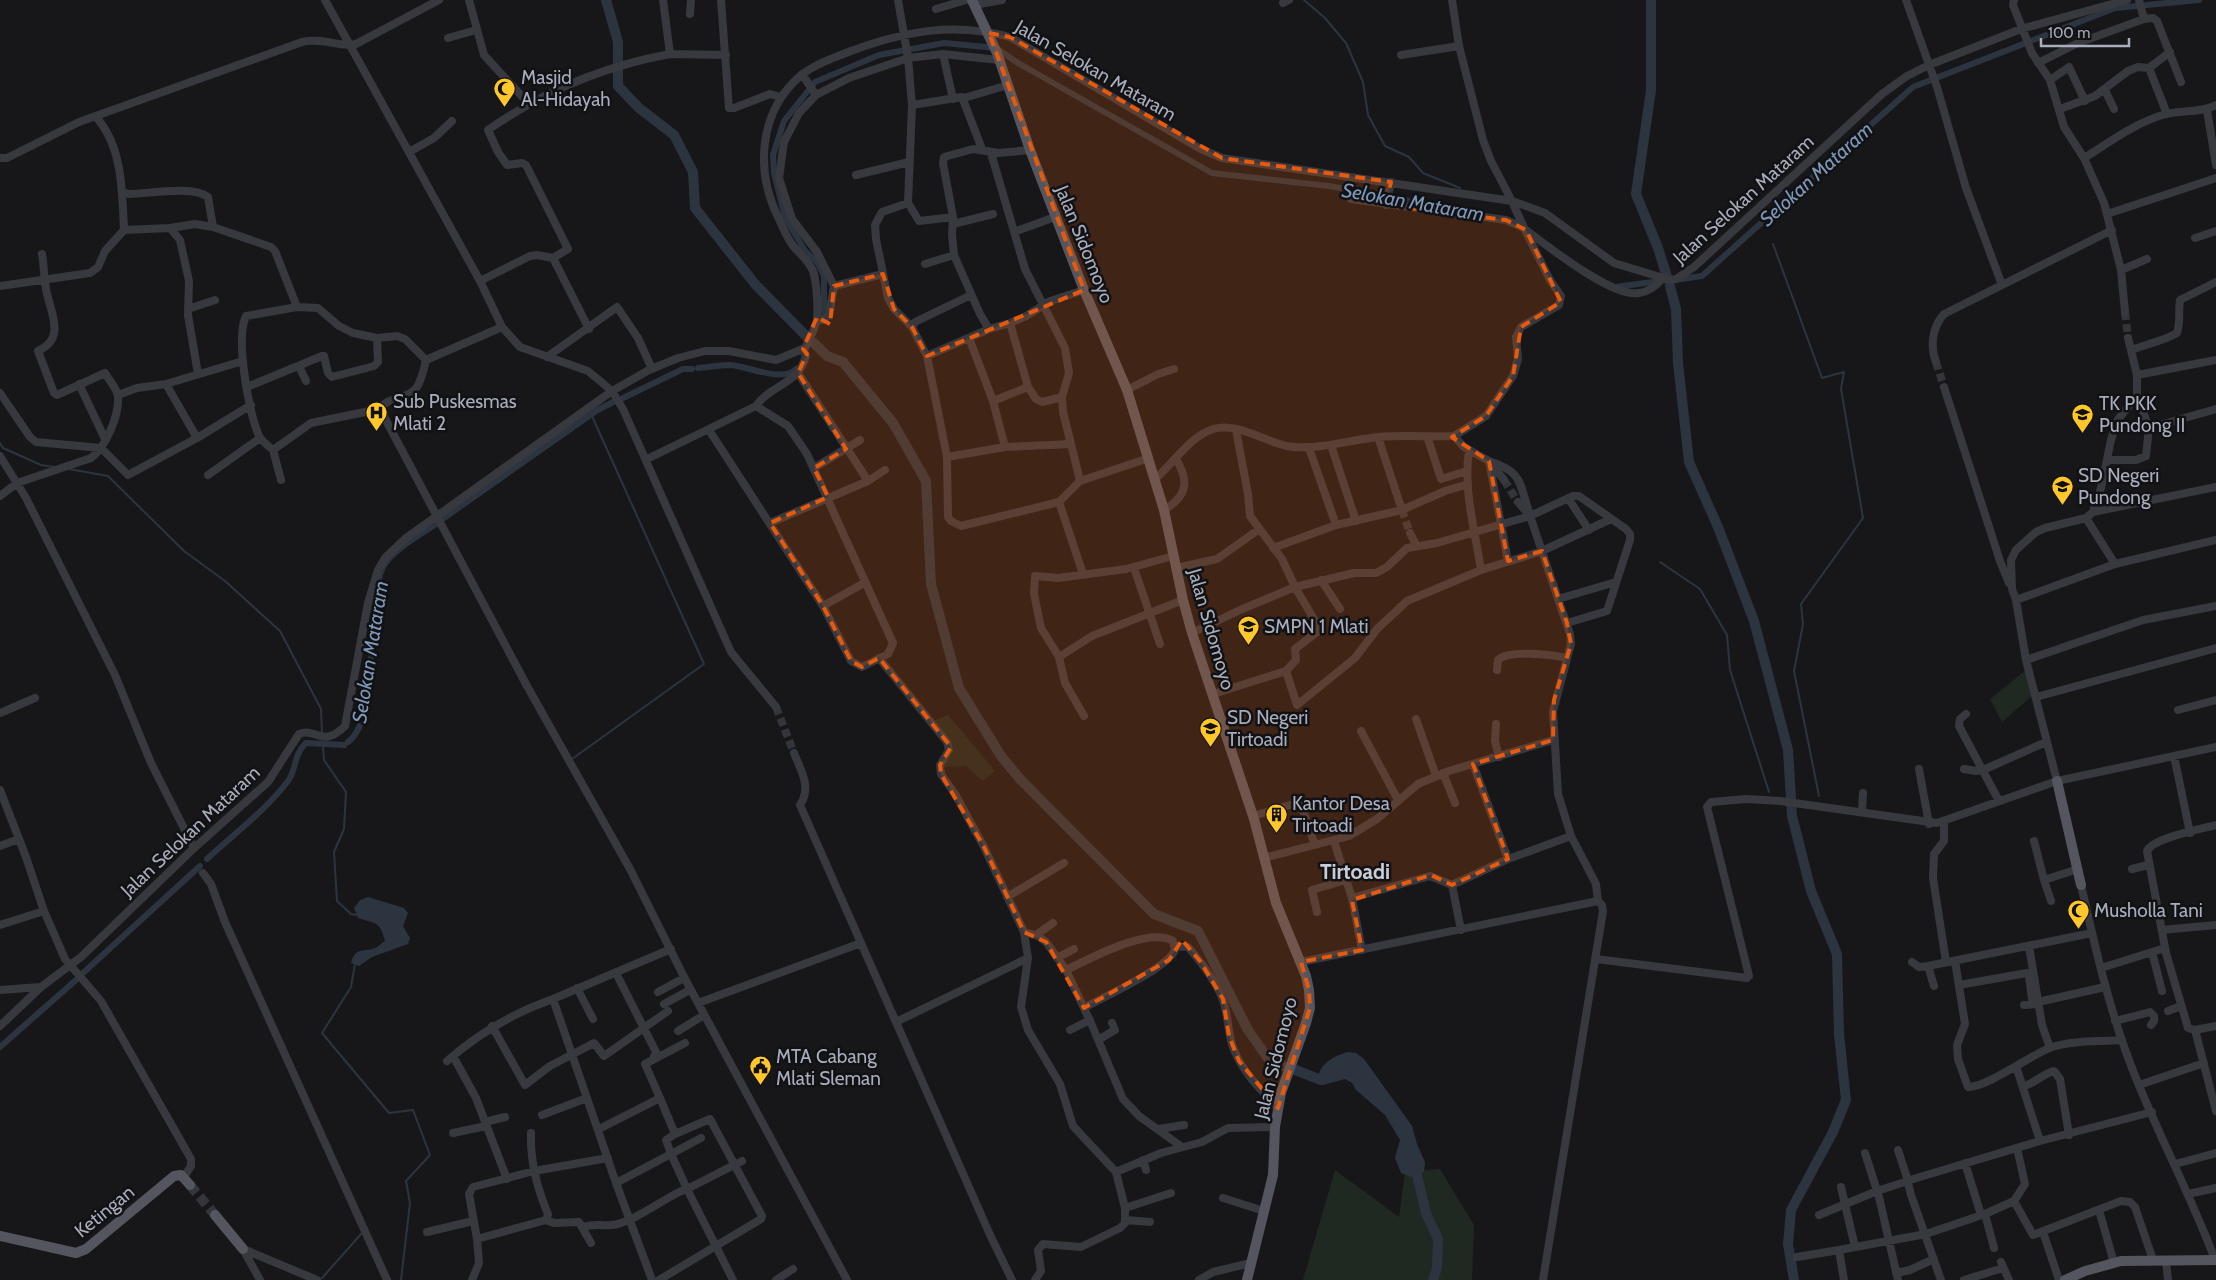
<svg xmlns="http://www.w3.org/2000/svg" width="2216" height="1280" font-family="Cabin,sans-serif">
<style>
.green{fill:#1f2821}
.water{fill:#2c353f}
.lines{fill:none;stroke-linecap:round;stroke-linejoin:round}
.stream{stroke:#2c353f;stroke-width:2}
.canal{stroke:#2c353f;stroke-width:6}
.river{stroke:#2c353f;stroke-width:10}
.minor-tunnel{stroke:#34353a;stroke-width:8;stroke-dasharray:8 4;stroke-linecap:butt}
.major-tunnel{stroke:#34353a;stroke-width:10;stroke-dasharray:10 5;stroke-linecap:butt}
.minor{stroke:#38393f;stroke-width:8}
.major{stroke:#54555e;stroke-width:10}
.minor-bridge{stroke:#38393f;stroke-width:8}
.marked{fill:#e8590c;fill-opacity:0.2;stroke:#e8590c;stroke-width:4;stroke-dasharray:10 6;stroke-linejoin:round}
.labels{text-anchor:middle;stroke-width:5;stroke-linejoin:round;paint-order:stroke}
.street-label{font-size:19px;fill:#a8adbb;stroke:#121215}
.poi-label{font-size:19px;fill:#a8adbb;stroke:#121215;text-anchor:start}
.water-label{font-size:20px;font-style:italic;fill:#7d98b9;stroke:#121215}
.quarter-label{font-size:21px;font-weight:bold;fill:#caccd6;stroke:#121215}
</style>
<rect width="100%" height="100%" fill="#17171a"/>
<path class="green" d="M2026 670 2032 696 2002 722 1990 699Z
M948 715 995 771 983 781 966 766 944 767 953 748 935 720Z
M1440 1169 1474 1225 1472 1280H1303L1335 1170 1399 1217 1405 1172Z"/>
<path class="water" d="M368 897 404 908 408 913 403 926 410 938 408 944 372 957 359 966 351 963C356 946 362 953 375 948 378 947 382 943 385 941 380 920 375 924 358 918L354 908 360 900Z
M1348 1052 1356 1053 1364 1059 1412 1126 1417 1144 1425 1162 1424 1172 1411 1177 1401 1173 1395 1158 1400 1140 1385 1115 1356 1090 1352 1083 1345 1079 1323 1085 1318 1082C1317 1065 1333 1056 1348 1052Z"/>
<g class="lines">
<path class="stream" d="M1304 0 1325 18 1346 43 1363 82 1368 115 1385 146 1409 157 1423 173 1460 188
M1773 244 1822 378 1844 372 1841 389 1863 518 1801 604 1803 624 1794 671 1819 796
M0 443 3 448 41 465 54 467
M69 469 108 476 184 551 225 581 280 631 321 709 322 734
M1660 562 1700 589 1727 635 1730 670 1769 792
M323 747 324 760 346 792 344 829 334 852 337 901 351 914 357 915
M572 759 704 664 591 414
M355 964 351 987 322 1033 389 1113 413 1110 430 1155 406 1181 410 1203 401 1280
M322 1278 362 1233"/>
<path class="canal" d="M1675 280 1702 276 1913 87 2115 8 2199 0
M1616 287 1660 281
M824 312V276L817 262 805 251 785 217 774 173 773 155 784 121 815 82 879 55 944 43 996 48 1018 63 1212 173 1329 186 1470 212
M698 368C709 367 720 365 730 365 748 366 782 383 796 369
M623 398 683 369H692
M444 518 596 411 613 402
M348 742C382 716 364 606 383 567 391 551 421 534 436 524
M207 859C234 834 266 810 288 781 297 769 293 755 306 743L344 745
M83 973 200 866
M0 1047 76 980"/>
<path class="river" d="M606 0 618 42V86L639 108 674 135 693 172 695 208 755 284 809 339
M1651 0V90L1636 194 1658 248 1668 280
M1670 286 1676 309 1678 363 1689 462 1718 527 1754 621 1788 750 1792 816 1811 891 1837 954 1839 1034 1846 1100 1833 1132 1791 1210 1788 1244 1794 1280
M814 343 827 356 843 362 893 423 926 481 931 584 959 688 1001 756 1020 779 1154 914 1198 931 1248 1030 1269 1060 1286 1067
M1293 1069 1321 1080 1330 1076
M1414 1163 1426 1213 1438 1239 1437 1268 1433 1280"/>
<path class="minor-tunnel" d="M2125 312 2128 338
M1936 362 1944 387
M1504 480 1518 502
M1402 510 1410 533
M776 707 794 753"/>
<path class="major-tunnel" d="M190 1185 215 1215"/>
<path class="minor" d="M325 0 480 281 502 327 520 347 588 371 612 391 623 409 731 652 776 707
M469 0 484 55 528 103
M721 0 729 108H734L770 94 781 97
M898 0 908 58 912 105 908 203 919 221 953 217
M1452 0 1459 46 1483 140 1491 161 1514 205
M1906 0 1937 87 1966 188 2002 285
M2014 0 2013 5 2032 53 2050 80 2064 127 2084 158 2104 203 2121 270 2125 312
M2139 0 2144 19 2153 18 2157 21 2181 82
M1283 3 1289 0
M974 5 1002 0
M936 9 966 0
M690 14 691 0
M448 38 476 30
M670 54 726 55
M943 54 953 99
M1401 55 1459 46
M2038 63 2078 43 2144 19
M2149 68 2167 114
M802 74 816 95
M2050 80 2069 67 2085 101
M2105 90 2114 109
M964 98 1008 85
M912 105 962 97 982 149
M2060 109 2095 96 2128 71 2138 67 2149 68 2170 52
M2207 110 2216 165
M1030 150 999 153 973 149 944 157 943 163 953 217 952 235 954 255 980 314 989 329 1010 323 1026 316 1050 301 1084 290
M409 152 434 138 452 121
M991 153 1025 269 1065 348 1069 373 1062 397 1063 412 1071 444
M0 158H7L79 122 302 42C322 37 340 48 356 44L439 0
M2084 158C2110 142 2136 122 2166 114 2183 110 2200 113 2216 105
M856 175 909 162
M122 192 129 194C149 194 192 185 208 197L213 227
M1351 199 1506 220 1522 227C1545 244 1612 298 1639 293 1648 292 1656 286 1662 279
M908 203 882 212 875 225 876 239 888 298 894 309 912 327 927 356 947 457 948 517 951 521 961 526 1059 502 1083 574
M1386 205 1391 182
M2107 214 2216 178
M953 224 993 214
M170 228 195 224 213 227 271 247 275 251 297 307
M124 230 170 228 180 240 189 281 188 315 198 374
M1014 232 1055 217
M2195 238 2216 231
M553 258 589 329
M925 264 954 255
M2121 270 2147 259
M480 281 530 256 537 255 553 258 568 249 526 165 522 163 507 165 498 152 488 130C542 92 605 66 670 54L663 0
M0 286 90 273 98 267 105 251 124 230C122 192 123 147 96 117
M834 286 883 274
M188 309 215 300
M817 317 822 320 829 316 834 286 817 252 792 219 779 178 784 142 799 113 816 95 849 78 908 58 943 54 999 60
M912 327 915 322 971 295
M969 338 993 401
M2131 350 2167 338 2177 333C2181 321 2178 312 2180 300L2216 282
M927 356 989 329
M547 357 617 307 638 338 652 369
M426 360C424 369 422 379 417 387 408 400 389 395 380 409L311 423 273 450C268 446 262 441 259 436 249 412 235 339 246 316L297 307 318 308 339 326 353 333 377 338 397 336 405 339 426 360 502 327
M1936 362C1930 347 1932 327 1944 314L2112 230
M299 366 306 381
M2137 375 2216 360
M79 384 105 439
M166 384 197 438
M247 387 322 356H324L328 373 332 377 374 366 378 362 377 338
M1028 387 1036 399 1042 402 1062 397
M1944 387 2000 561 2009 583
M1127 390 1158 374 1174 369
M0 393 30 437 36 442 101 448 128 475 197 438 251 405
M118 395 137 388 166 384 243 361
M380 409 527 686 630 869 684 977 847 1280
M2149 428 2216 409
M709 430 823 606 851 661 862 667 888 654 893 643 807 454 788 426 756 406
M1236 430 1248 494 1250 516 1282 559 1295 587 1354 573H1376L1387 567 1407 548 1437 543 1530 516 1573 496H1579L1626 529 1630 534V540L1607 611 1567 623
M1427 436 1441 479 1467 471
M1454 436 1486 416 1513 376 1518 359 1516 337 1521 327 1559 305 1561 296 1550 280 1527 234
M1331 445 1356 521
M1005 447 993 401 1028 387 1010 323
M273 450 281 480
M1469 450C1463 489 1475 531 1481 570
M0 456 26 498 115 675 151 763 194 848
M947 457 1005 447 1071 444 1080 481
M647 459 756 406C771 384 797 386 806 356L803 349
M2107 460H2136L2146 456 2149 428 2137 395
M814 468 860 440
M208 475 260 438
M1155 479C1174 463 1189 437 1213 429 1239 421 1268 445 1294 447 1323 449 1350 440 1378 437 1403 435 1429 437 1454 436L1464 447 1489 461 1504 480
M868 481 885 470
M0 496 17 483 91 458C106 447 119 416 118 397 118 390 109 380 105 373L57 395 54 393 38 351C67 338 50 312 46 289 44 278 44 265 42 254
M1568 498 1589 530
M1059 502 1080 481 1149 458
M1518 502 1530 516 1570 634 1571 644 1553 711 1558 794 1571 836 1596 884 1598 901 1602 905 1603 911 1543 1280
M1164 510C1187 496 1190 482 1176 459
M1402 510 1445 491 1468 484
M2093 512 2216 487
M2086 518 2115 564 2216 540
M770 523 868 481 798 373
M1336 525 1402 510 1378 437
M1410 533 1416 545
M1273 548 1336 525 1309 448
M1508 561 1489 461C1522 472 1519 481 1529 512
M1134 568 1160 644
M1176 568 1217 559 1258 530
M1321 580 1340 609
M1558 599 1616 582
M2016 600 2115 564
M823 606 864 583
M1192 633 1240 610 1295 587 1318 626 1317 632 1295 649 1296 660 1286 671 1213 694
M1059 657 1092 636 1183 600
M879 658 947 742 949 750 940 765 941 774 955 794 984 847 1024 932 1038 936 1046 942 1066 970 1091 1023 1123 1099 1139 1116 1182 1147
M2026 660 2143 620 2216 606
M1497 670 1498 660C1508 649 1553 655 1567 658
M1286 671 1297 705 1355 658 1377 629 1407 601 1481 570 1542 551 1611 519
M2036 697 2216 648
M2178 710 2216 700
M0 713 35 698
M1966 714 1960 719 1959 726 1999 801
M1084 716 1065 683 1059 657 1041 628 1034 594 1035 576 1058 578 1126 569 1173 556
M1416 719 1436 776
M1496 724 1495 741 1499 757
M1361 731 1398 800
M794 753C801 771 812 787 800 805L991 1237 1012 1280
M2174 756 2190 833
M1473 764 1508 859
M1919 769 1929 824
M1964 769 1976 771 1983 770 2046 742
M1443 773 1455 803
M2057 781 2026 660 2016 600 2012 589 2011 560 2016 550 2036 532 2045 528 2086 518 2093 512 2101 488 2111 440 2117 421 2137 395V375L2128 338
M0 790 26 857 44 911 65 959 101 1001 191 1159V1166L184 1177
M1862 812 1863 793
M1253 816 1300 802 1315 845
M1944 822V841L1934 854 1933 878 1946 962
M2216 825C2201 829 2153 838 2147 851L2166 953 2188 1028 2195 1030 2216 1111
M1334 841 1352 898 1362 950
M2034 841 2044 880
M0 846 19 839
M1264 858 1349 836 1377 819 1418 784 1449 771 1553 740
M2132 869 2148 865
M203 873 211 884 225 922 387 1280
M1452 885 1461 930
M2081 885C2095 947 2109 1009 2132 1068 2157 1133 2191 1195 2215 1260
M1007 897 1064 863
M1352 898 1430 876 1452 885 1508 859 1571 836
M2051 901 2044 880 2078 869
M1317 912 1312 890 1346 880
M0 925 44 911
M2162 930 2216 925
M1024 932 1028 958 1021 1007 1028 1030 1060 1084 1073 1126 1116 1172
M1036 935 1053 923
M1175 946 1188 947C1201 962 1215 980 1222 998 1229 1014 1227 1034 1234 1050 1244 1074 1261 1090 1278 1108
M2029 946 2042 1025 2050 1048
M2152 952 2162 991
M1057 958 1074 949
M1596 959 1747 978 1749 976 1707 807 1711 802 1746 799 1780 801 1937 823 2057 781 2216 747
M1955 961 1965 1024 1957 1045 1958 1059 1968 1087C1986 1088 2032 1054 2052 1047 2074 1040 2099 1042 2122 1040
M1301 962 1598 901
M1912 962 1919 967 1928 966 2092 933
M1928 966 1934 986
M2101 968 2165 948
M1066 970C1090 959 1148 926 1173 941L1175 950C1168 968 1103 997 1084 1008
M616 973 656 1052 653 1059
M1959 985 2027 973 2029 976 2032 999 2038 1002 2105 987
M577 988 593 1019
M0 990 41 987
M658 992 682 979
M553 999 671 949
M698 1003 861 943
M664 1004 688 991
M2024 1005 2038 1004
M2168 1011 2181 1006
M2115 1021 2150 1012 2154 1016V1021L2151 1025
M896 1022 1028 958
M0 1026 41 987 81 957 192 850 268 782 299 734C317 727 322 749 345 726L368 603 378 570 385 558 406 538 612 391 649 370 678 358 705 351H729L776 360 805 348C809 339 815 329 817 320 818 307 817 283 813 271 809 261 801 255 794 247 787 239 783 227 778 217 755 170 759 112 800 76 813 65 835 57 851 51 905 31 953 22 1010 37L1199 148 1222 158 1512 201 1545 213 1614 263 1670 280 1676 279 1694 267 1882 94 1907 76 1929 65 2021 29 2127 0
M492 1026 525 1085 550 1066 594 1043 604 1056 668 1011
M1070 1030 1090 1020
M2195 1030 2216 1026
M678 1031 704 1015
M1098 1040 1115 1030 1112 1023
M453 1056 476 1098 507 1179
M447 1061C479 1033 513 1013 553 999L616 1183 652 1280
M2016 1066 2040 1141
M2139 1085 2204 1063
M2023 1087C2032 1084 2047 1072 2054 1071L2060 1079 2069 1135
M660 1098 645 1064 685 1043
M542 1115 587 1098
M485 1122 505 1117
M599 1129 660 1098 675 1134 666 1140 671 1154 701 1138
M1159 1129 1184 1125
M453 1133 486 1126
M531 1133C530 1161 537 1188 548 1214L546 1220 477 1239 469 1194 473 1187 534 1171 608 1158
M1865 1153 1879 1197 1898 1280
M1143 1160 1146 1170
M1965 1163 1981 1215
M2175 1164 2216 1153
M616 1183 671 1154 687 1189 742 1161
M1841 1187 1855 1247
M2188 1194 2216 1188
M1223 1198 1264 1211
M2014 1201 2033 1235 2121 1201 2130 1202 2135 1207 2153 1260
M1125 1208 1171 1193
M2099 1210 2114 1263
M1985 1214 1994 1248
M1819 1215 1877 1191 1908 1181 1898 1150
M546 1220 554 1223 579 1222 591 1243
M1126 1220 1150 1222
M583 1227C596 1223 599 1226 611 1225 630 1224 661 1201 679 1192L687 1189 733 1280
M427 1232 473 1221
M2043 1232 2059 1280
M243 1249 317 1280
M243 1249 260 1280
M1797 1257 1839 1250
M2166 1261 2168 1280
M2001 1262 2009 1280
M1896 1273 1910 1270 1934 1259
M472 1280 479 1263 477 1239
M659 1280 761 1219 762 1216 710 1119 675 1134
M776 1280 793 1269
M1035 1280 1041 1271 1038 1250 1043 1244 1081 1247 1120 1228 1125 1223V1208L1116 1172 1161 1153 1202 1142 1228 1128 1275 1127
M1199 1280 1213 1272 1251 1263
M1844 1280 1839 1250 1926 1234 1985 1214 2014 1201 2025 1184 2017 1148
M1941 1280 1911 1195 1908 1183 1910 1180 2040 1141 2152 1112
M1964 1280 2003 1268"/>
<path class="major" d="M972 0 997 53 1030 150 1084 290 1127 390 1164 510 1183 600 1192 633 1254 819 1276 903 1306 976 1309 990 1310 1008 1306 1023 1281 1093 1275 1127 1273 1175 1247 1280
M2057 781 2081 885
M215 1215 243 1249
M0 1236 76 1253 86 1249 174 1176 181 1175 190 1185
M2065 1280 2085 1271 2121 1261 2216 1260"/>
<path class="minor-bridge" d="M1514 206 1527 234"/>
</g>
<path class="marked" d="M989 33 1010 37 1222 158 1391 182 1386 205 1506 220 1526 230 1561 302 1521 327 1513 376 1486 416 1452 437 1489 461 1508 561 1542 551 1567 623 1571 644 1554 700 1553 740 1473 764 1508 859 1452 885 1431 875 1352 900 1362 950 1301 962 1309 990 1310 1008 1278 1108 1239 1061 1229 1036 1223 999 1200 961 1182 940 1169 960 1084 1008 1046 942 1024 932 984 847 941 774 940 765 951 747 879 658 862 667 851 661 823 606 770 523 828 497 814 468 846 449 798 373 807 354 803 349 817 317 830 324 834 286 883 274 894 309 912 327 927 356 1084 290Z"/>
<defs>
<symbol id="mosque-pin" viewBox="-11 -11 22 30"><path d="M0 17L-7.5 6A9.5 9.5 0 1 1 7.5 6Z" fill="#ffc72a" stroke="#121215"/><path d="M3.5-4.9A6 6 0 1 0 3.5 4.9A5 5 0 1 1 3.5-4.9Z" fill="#111"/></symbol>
<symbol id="hospital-pin" viewBox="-11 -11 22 30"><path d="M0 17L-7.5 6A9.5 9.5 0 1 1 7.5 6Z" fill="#ffc72a" stroke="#121215"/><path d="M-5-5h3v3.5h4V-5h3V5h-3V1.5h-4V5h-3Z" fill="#111"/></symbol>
<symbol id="school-pin" viewBox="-11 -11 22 30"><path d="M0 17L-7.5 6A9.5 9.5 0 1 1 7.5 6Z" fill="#ffc72a" stroke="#121215"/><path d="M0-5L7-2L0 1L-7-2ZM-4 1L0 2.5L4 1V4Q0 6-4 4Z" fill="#111"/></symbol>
<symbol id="building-pin" viewBox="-11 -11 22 30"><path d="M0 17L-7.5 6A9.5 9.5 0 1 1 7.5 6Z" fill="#ffc72a" stroke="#121215"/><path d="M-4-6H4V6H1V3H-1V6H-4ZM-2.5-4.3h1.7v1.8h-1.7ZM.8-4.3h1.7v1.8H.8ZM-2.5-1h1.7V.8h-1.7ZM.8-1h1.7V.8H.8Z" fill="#111"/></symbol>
<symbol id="civic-pin" viewBox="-11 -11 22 30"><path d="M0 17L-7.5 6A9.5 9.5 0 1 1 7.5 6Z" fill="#ffc72a" stroke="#121215"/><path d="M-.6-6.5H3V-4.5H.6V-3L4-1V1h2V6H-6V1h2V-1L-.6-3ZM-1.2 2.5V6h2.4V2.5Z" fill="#111"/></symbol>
</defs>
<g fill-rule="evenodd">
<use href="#mosque-pin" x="492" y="76" width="25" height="34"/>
<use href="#hospital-pin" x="364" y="400" width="25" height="34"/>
<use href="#school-pin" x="2070" y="402" width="25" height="34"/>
<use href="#school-pin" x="2050" y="474" width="25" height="34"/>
<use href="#school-pin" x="1236" y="614" width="25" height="34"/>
<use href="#school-pin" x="1198" y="716" width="25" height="34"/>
<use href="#building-pin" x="1264" y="802" width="25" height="34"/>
<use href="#mosque-pin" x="2066" y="898" width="25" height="34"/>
<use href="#civic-pin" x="748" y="1054" width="25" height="34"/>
</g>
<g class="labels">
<g class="street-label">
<text transform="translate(1096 70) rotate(30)" y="7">Jalan Selokan Mataram</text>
<text transform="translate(1743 199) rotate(-42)" y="7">Jalan Selokan Mataram</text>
<text transform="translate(1085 244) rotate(68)" y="7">Jalan Sidomoyo</text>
<text transform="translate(1212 629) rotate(74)" y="7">Jalan Sidomoyo</text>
<text transform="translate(190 831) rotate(-43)" y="7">Jalan Selokan Mataram</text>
<text transform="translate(1275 1058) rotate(-76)" y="7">Jalan Sidomoyo</text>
<text transform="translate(104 1211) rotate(-39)" y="7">Ketingan</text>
</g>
<g class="poi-label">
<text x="521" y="84">Masjid<tspan x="521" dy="22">Al-Hidayah</tspan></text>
<text x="393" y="408">Sub Puskesmas<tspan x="393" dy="22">Mlati 2</tspan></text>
<text x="2099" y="410">TK PKK<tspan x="2099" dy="22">Pundong II</tspan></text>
<text x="2078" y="482">SD Negeri<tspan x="2078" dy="22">Pundong</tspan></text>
<text x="1264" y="633">SMPN 1 Mlati</text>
<text x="1227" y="724">SD Negeri<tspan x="1227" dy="22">Tirtoadi</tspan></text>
<text x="1292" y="810">Kantor Desa<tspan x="1292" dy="22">Tirtoadi</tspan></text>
<text x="2094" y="917">Musholla Tani</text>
<text x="776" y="1063">MTA Cabang<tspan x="776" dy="22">Mlati Sleman</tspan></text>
</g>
<g class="water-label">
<text transform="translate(1816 174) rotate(-42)" y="7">Selokan Mataram</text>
<text transform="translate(1413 202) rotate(10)" y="7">Selokan Mataram</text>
<text transform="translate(370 652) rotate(-81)" y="7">Selokan Mataram</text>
</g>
<g class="quarter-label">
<text x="1355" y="879">Tirtoadi</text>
</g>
</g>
<path d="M2041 38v8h88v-8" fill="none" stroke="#a8adbb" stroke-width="2.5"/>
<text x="2048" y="38" font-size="15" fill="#a8adbb" stroke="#121215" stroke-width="4" paint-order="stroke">100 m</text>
</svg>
